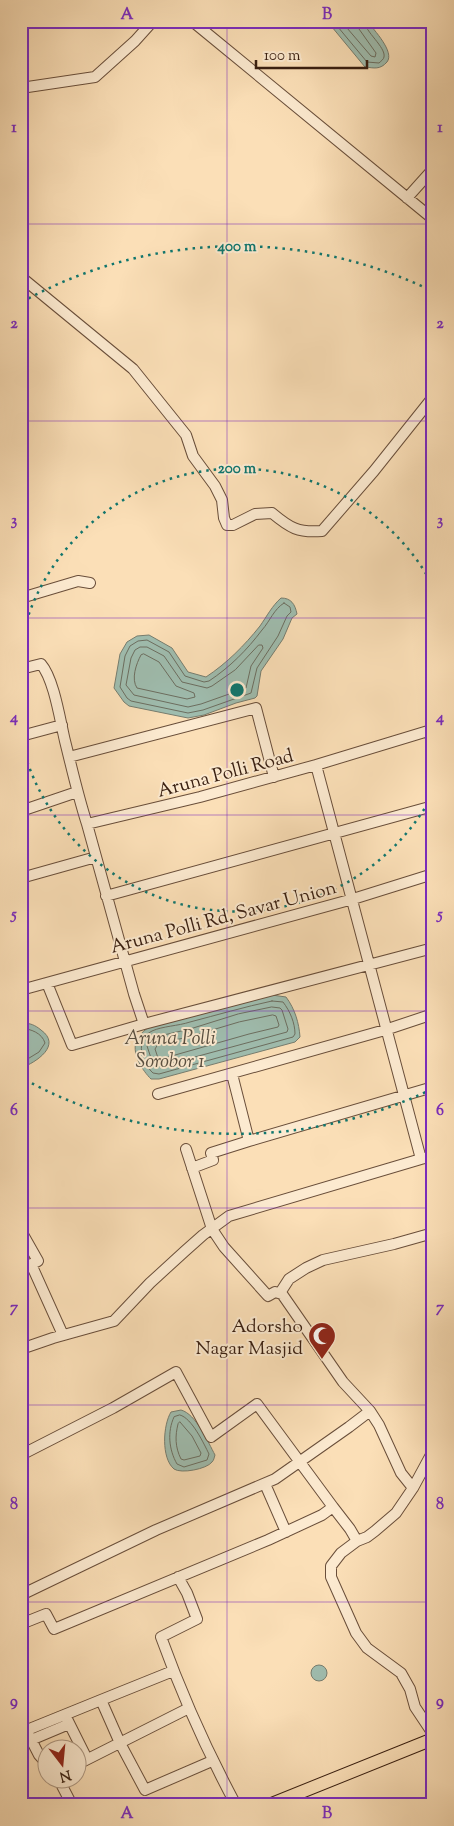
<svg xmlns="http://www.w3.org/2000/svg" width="454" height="1826" font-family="'Sorts Mill Goudy',serif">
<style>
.water{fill:#9fbdaf;stroke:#767d6f}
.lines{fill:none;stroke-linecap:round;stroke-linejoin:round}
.shore{stroke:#6c6e60;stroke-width:1}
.minor-casing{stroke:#694e3a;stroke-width:12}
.major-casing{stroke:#381e10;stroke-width:14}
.minor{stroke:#fcead0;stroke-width:10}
.major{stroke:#fbdfb7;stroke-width:12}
.grid{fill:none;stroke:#7b2cbf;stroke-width:1;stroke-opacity:0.55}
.ring{fill:none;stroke:#0f766e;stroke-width:2.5;stroke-dasharray:2.5 5}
.labels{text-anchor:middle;stroke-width:4;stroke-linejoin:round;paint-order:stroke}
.street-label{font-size:19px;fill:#381e10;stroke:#fcead0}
.poi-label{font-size:19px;fill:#381e10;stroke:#fcead0;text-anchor:end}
.water-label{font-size:20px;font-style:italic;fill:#574e40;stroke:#fcead0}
.centre{fill:#0f766e;stroke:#fcead0;stroke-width:2.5}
.ring-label{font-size:15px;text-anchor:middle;font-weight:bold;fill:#0f766e;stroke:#fcead0;stroke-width:4;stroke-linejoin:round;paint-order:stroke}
.neatline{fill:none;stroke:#7b2cbf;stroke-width:2}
.grid-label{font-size:16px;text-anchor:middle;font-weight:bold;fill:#7b2cbf}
</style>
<rect width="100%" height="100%" fill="#fbdfb7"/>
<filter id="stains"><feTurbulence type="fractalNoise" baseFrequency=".004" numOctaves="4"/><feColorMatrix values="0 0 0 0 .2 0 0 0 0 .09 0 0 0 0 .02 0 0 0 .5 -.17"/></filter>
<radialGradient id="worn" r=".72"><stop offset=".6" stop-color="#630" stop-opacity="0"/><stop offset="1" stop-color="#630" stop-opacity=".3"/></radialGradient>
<path class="water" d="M327 21H367C374 30 395 52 387 62 380 70 374 68 365 67Z
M281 598C291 598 295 604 297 614L292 618 283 639 261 671 257 696 255 698 236 703 204 715 188 718 129 706 124 702 114 688 120 654 127 642 137 636 149 635 172 648 188 672 206 677C227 663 244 646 260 626 267 616 272 606 281 598Z
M272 995 286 997C295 1009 299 1023 300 1037L295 1042 159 1079H151C143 1071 132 1055 136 1042 138 1035 144 1031 149 1027L235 1003Z
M22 1023C30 1023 35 1025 41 1030 62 1045 37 1062 21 1068Z
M181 1410C196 1414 208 1442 215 1455 214 1458 214 1460 212 1462 207 1469 181 1474 174 1469 161 1458 163 1425 171 1412Z
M311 1673a8 8 0 1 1 16 0a8 8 0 1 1-16 0Z"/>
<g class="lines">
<path class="shore" d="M333 21 367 62 379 63C380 62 384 59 384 57 386 47 365 32 364 21
M341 21 371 56 375 57 376 53 359 29 358 21
M284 603 290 607 291 612 287 616 278 636 257 668 251 693 203 710 188 713 131 701 127 698 120 687 125 656 130 646 138 641 147 640 169 652 185 676 204 682 209 681C230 667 247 650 262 630 270 621 274 609 284 603Z
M259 645H262L263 648 251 666 246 688 201 704 188 707 134 695 126 685 131 658 135 650 140 647H147L164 656 182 682 207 688 212 686 235 670Z
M144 654 159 662 176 686 194 693 195 697 187 699 137 688C131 679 136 664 141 655Z
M272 1001 283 1002C290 1011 295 1023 295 1034L293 1037 159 1074 153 1073C142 1063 134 1040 152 1031 163 1026 178 1026 190 1022 217 1015 244 1007 272 1001Z
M272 1007 280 1008 282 1010 288 1029 287 1032 158 1067 153 1064 147 1046 155 1037 190 1029 238 1014Z
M273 1015 276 1016 279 1025 278 1027 249 1034 161 1059 158 1058 155 1049 158 1044 192 1036 239 1022Z
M21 1028C31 1029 42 1033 45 1043L39 1052 21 1063
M180 1415C192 1418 204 1444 209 1454L207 1460 184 1467 177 1464C169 1450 167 1432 174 1417Z
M180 1422 192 1436 201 1453 200 1456 184 1460 181 1459C175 1447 175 1436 178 1424Z"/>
<defs>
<path id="minor" d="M192 21 433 219
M21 88 95 77 135 41 153 21
M407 198 433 169
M21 277 133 369 186 435 193 456 215 486 222 500 224 518 227 525H233L255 514 272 513C290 528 298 533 322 531L374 471 433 397
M21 598 78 581 90 583
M21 669 41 664C54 679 60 720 65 741 72 769 78 796 87 824L200 797 316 765 421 1159 433 1156
M21 736 62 725
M69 757 256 708 274 777
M316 765 428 731 433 738
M21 811 77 792
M87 824 134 994 144 1024 433 948
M21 878 96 857
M106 896 433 806
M47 983 72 1045 144 1024
M21 990 353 899 433 874
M232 1074 249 1141 433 1087
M158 1094 385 1030 433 1014
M192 1168 213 1160 211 1153 249 1141
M21 1231 38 1261 21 1269
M31 1264 63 1335
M280 1293 289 1279 306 1268 323 1260 394 1244 433 1233
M21 1349 53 1338 114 1321 150 1283 185 1251 203 1235 229 1216 421 1159
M370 1411 379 1425 401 1473 413 1488
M433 1451 413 1488 396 1513 375 1531 367 1537 357 1541 341 1553 331 1566V1577L356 1633 367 1648 401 1673 410 1689 415 1707 433 1734
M21 1455 113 1408 176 1372 211 1437 257 1404 333 1507 350 1529 357 1541
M265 1484 286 1532
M178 1577 187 1593 197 1619 161 1637C182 1695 207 1751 236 1805
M21 1595 156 1530 275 1479 349 1427 370 1411 343 1382 282 1294 275 1292 268 1296 224 1247 212 1229 186 1149
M21 1624 46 1614 54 1629 268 1540 322 1515 333 1507
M173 1671 101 1700 120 1743 145 1790 212 1761
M65 1715 87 1759
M21 1720 39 1755 48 1765
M27 1730 101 1700
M31 1740 69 1724
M78 1764 189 1708
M58 1778 72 1805"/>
<path id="major" d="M269 1805 433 1739"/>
</defs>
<use href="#minor" class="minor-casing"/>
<use href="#major" class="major-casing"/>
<use href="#minor" class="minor"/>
<use href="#major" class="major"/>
</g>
<path class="grid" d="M227 21V1805M21 224H433M21 421H433M21 618H433M21 815H433M21 1011H433M21 1208H433M21 1405H433M21 1602H433"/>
<g class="ring">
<path d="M432 796A222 222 0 0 1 22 744M22 636A222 222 0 0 1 432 584"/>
<path d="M432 1089A444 444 0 0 1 22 1078M22 302A444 444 0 0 1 432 291"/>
</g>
<defs>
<symbol id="mosque-pin" viewBox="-11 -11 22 30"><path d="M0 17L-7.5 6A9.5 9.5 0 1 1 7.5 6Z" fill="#8f2418" stroke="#fcead0"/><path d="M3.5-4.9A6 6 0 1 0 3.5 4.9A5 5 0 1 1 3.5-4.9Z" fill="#fff"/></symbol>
</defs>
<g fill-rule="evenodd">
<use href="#mosque-pin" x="306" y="1320" width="32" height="43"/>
</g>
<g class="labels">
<g class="street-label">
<text transform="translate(225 772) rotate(-15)" y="7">Aruna Polli Road</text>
<text transform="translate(223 916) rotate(-15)" y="7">Aruna Polli Rd, Savar Union</text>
</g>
<g class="poi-label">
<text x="303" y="1332">Adorsho<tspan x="303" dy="22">Nagar Masjid</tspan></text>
</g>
<g class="water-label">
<text x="170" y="1044">Aruna Polli<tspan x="170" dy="23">Sorobor 1</tspan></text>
</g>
</g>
<circle cx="237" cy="690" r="8" class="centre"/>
<g class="ring-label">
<text x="237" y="251">400 m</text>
<text x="237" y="473">200 m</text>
</g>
<rect width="454" height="1826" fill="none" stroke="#fbdfb7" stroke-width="55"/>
<g transform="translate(62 1764) rotate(164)"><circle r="24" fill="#fcead0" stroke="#ae9883"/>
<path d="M0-4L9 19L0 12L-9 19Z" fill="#8f2418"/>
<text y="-8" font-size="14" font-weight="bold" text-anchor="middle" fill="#381e10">N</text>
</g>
<path d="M256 60v8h111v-8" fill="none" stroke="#381e10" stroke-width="2.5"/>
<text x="264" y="60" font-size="15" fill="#381e10" stroke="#fcead0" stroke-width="4" paint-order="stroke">100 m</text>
<rect x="28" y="28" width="398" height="1770" class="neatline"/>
<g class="grid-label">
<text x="127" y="19">A</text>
<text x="327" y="19">B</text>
<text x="14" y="132">1</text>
<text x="440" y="132">1</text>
<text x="14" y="328">2</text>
<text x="440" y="328">2</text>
<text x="14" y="525">3</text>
<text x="440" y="525">3</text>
<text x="14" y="722">4</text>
<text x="440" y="722">4</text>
<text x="14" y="919">5</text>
<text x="440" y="919">5</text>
<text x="14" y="1115">6</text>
<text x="440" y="1115">6</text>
<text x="14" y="1312">7</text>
<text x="440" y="1312">7</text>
<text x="14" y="1509">8</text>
<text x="440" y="1509">8</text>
<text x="14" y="1706">9</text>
<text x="440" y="1706">9</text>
<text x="127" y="1818">A</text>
<text x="327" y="1818">B</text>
</g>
<rect width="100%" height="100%" filter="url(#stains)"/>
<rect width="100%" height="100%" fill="url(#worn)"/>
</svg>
